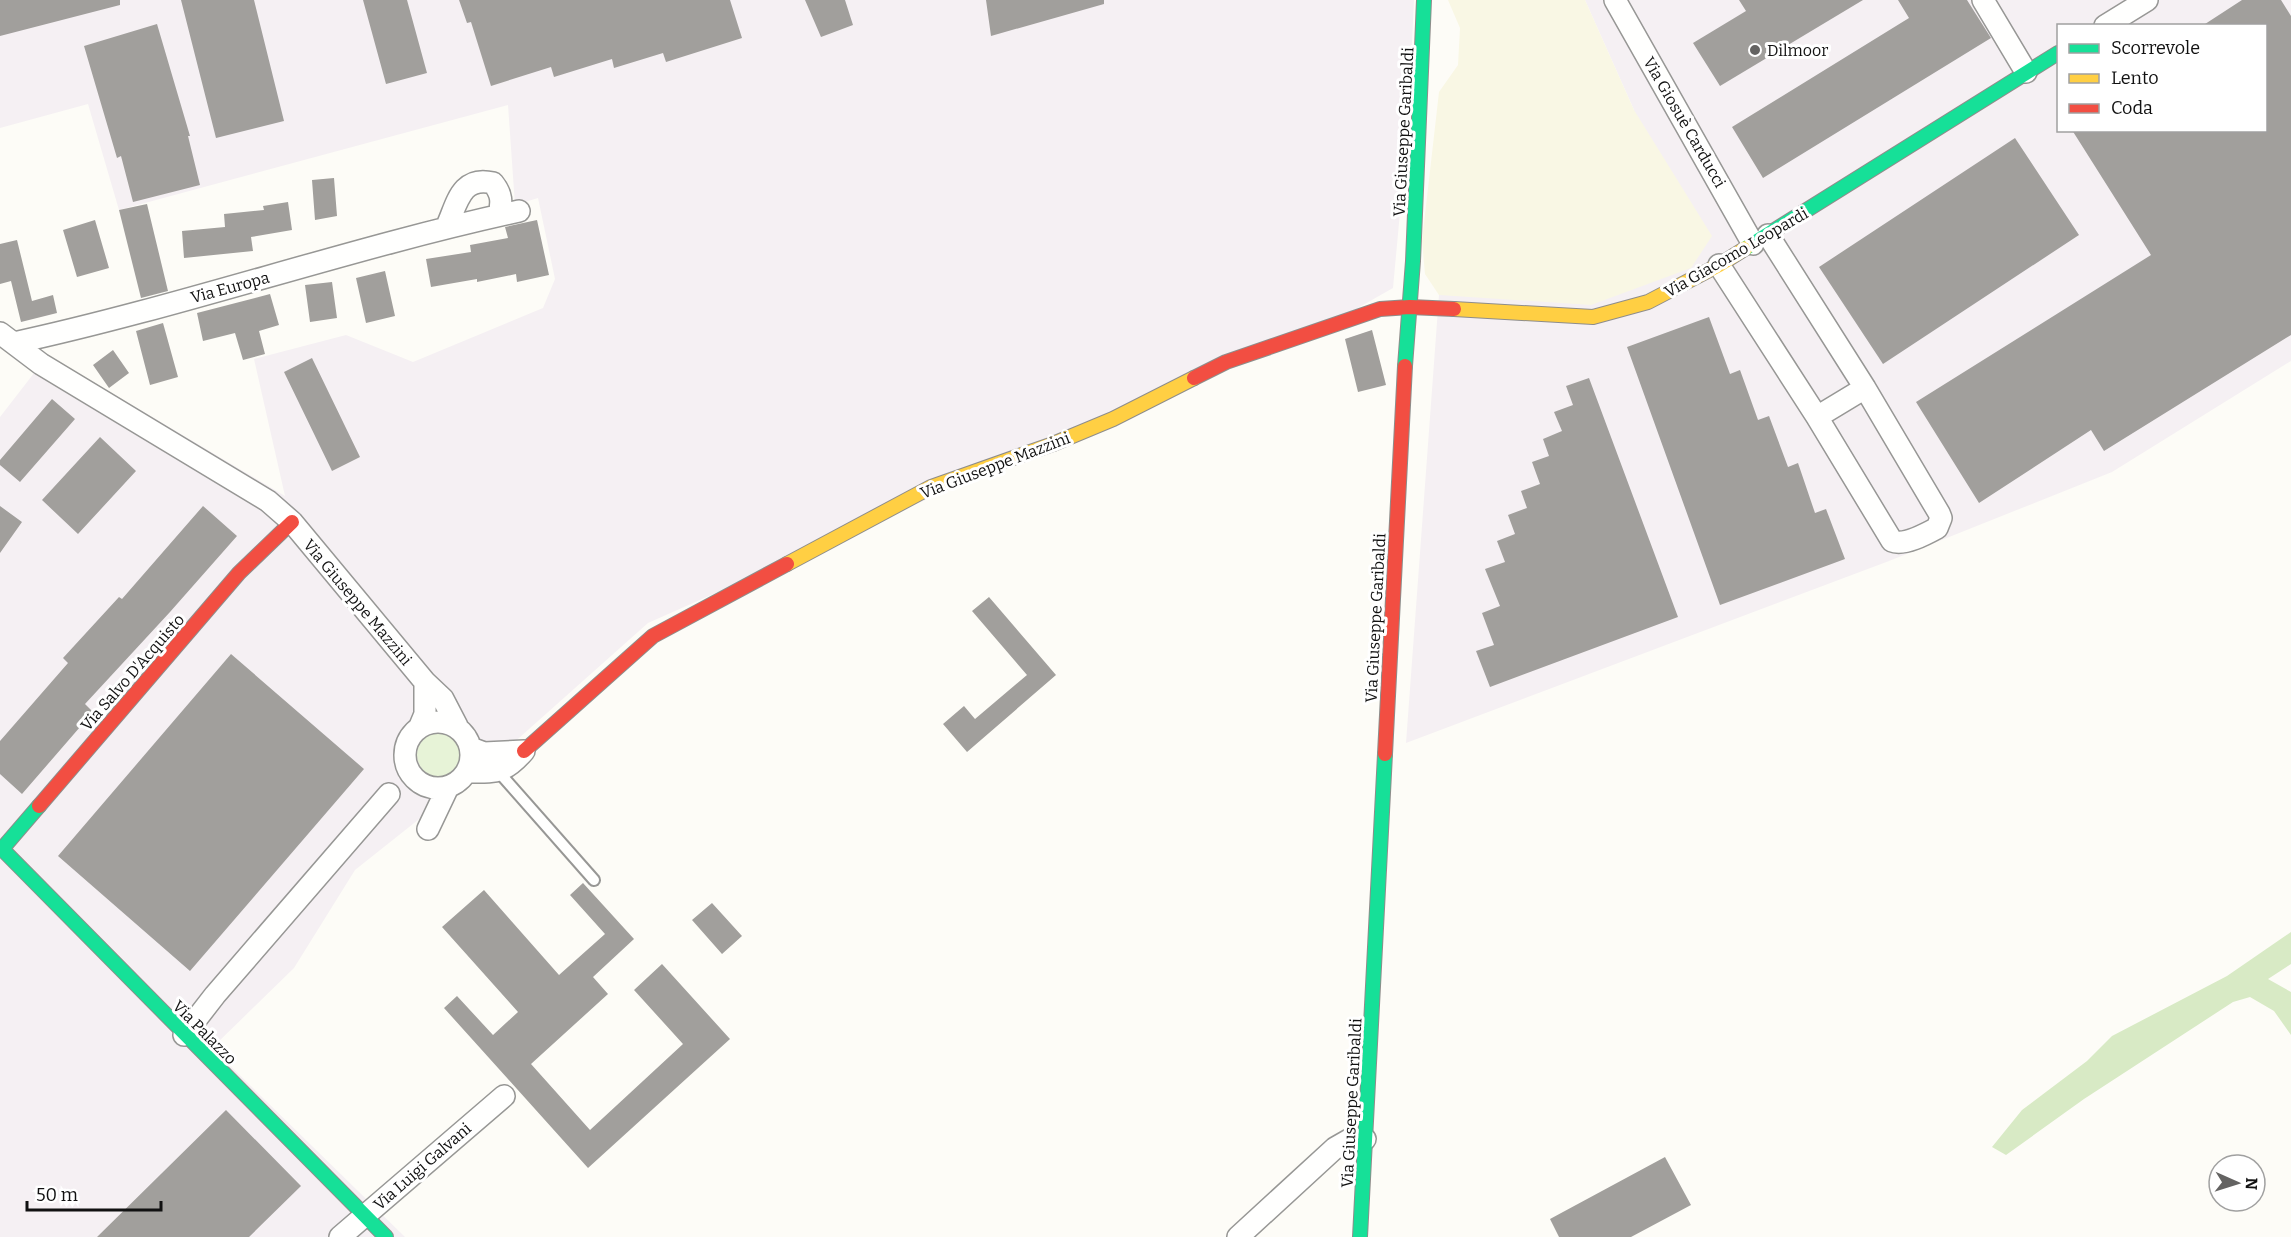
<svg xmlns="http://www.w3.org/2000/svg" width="2291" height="1237" font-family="Bitter,serif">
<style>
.industrial{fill:#f5f0f3;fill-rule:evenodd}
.farmland{fill:#f9f7e4}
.green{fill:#e7f3d7}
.forest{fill:#d8eac5}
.building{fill:#a19f9c}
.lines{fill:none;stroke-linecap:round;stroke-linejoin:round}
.lane-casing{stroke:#979795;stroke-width:14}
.street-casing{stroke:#979795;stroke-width:24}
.fast-casing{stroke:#8e8d8b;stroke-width:16}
.slow-casing{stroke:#8e8d8b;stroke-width:16}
.jam-casing{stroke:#8e8d8b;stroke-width:16}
.lane{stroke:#fffffe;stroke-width:10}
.street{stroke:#fffffe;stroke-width:21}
.fast{stroke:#16e098;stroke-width:14}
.slow{stroke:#ffcf43;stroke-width:14}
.jam{stroke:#f24e42;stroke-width:14}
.poi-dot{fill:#646362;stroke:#fff;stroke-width:2}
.labels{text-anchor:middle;stroke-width:6;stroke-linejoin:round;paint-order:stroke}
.poi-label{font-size:16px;fill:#111;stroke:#fff;text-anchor:start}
.street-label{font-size:16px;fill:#111;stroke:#fff}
</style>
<rect width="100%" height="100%" fill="#fdfcf7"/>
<path class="industrial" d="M0 0H1414L1408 126 1393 288 1356 309 648 623 501 754 355 870 294 968 212 1048 405 1237H0V417L48 355 285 496 254 359 346 335 413 362 543 308 555 279 538 198 515 205 508 105 119 210 88 104 0 128Z
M1585 0H2291V361L2112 472 1889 561 1406 743 1439 295 1634 110ZM2058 26H2266V130H2058Z"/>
<path class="farmland" d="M1448 0H1585L1634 110 1712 236 1691 268 1591 305 1439 295 1425 274 1422 241 1439 92 1458 65 1460 28Z"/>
<path class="green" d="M417 755a22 22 0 1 1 44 0a22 22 0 1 1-44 0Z"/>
<path class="forest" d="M2291 932V964L2268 979 2291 992V1035L2274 1011 2250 997 2233 1002 2084 1099 2006 1155 1992 1147 2022 1110 2087 1061 2112 1036 2227 976Z"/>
<path class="building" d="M0 0H120V5L0 36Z
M181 0H254L284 121 216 138Z
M363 0H407L427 73 386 84Z
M459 0H730L742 38 666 62 663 53 614 68 612 59 554 77 551 67 491 86 471 22 467 23Z
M805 0H845L853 25 821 37Z
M986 0H1104V4L991 36Z
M1739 0H1863L1720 86 1693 43 1746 11Z
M1898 0H1967L1991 38 1763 178 1732 127 1909 18Z
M2242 0H2281L2291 16V335L2104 451 2091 430 1979 503 1916 402 2151 255 2072 130H2265V26H2202Z
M157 24 190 136H188L200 185 133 202 121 156 117 158 84 46Z
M2015 138 2079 235 1883 364 1819 267Z
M334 178 337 216 315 220 312 180Z
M288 202 292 230 251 237 253 251 184 258 182 231 225 227 224 214 264 210 263 206Z
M147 204 168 291 141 298 119 210Z
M95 220 109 268 77 277 63 230Z
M537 220 549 275 517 282 516 274 477 282V279L431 287 426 259 471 252 470 245 508 238 505 227Z
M17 240 32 301 53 295 57 313 21 322 11 281 0 284V244Z
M385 271 395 316 366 323 356 278Z
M332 282 337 318 310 322 305 285Z
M270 294 279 325 259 331 265 354 243 360 235 333 203 341 197 313Z
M1709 317 1730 374 1740 370 1758 420 1769 416 1788 467 1798 463 1815 513 1826 509 1845 559 1720 605 1627 347Z
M163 323 178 377 150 385 136 331Z
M1372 330 1386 385 1358 392 1345 339Z
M113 350 129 373 109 388 93 365Z
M312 358 360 457 332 471 284 372Z
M1589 378 1678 617 1490 687 1476 651 1494 645 1482 613 1500 606 1485 569 1505 562 1497 541 1515 534 1508 515 1527 508 1521 491 1540 484 1532 462 1549 456 1543 439 1562 431 1554 412 1573 405 1566 386Z
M52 399 75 419 20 482 0 465V460Z
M100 437 136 471 78 534 42 500Z
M0 506 22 522 0 553Z
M203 506 237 536 170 612 85 704 93 712 22 794 0 774V741L68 663 63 658 119 597 122 599Z
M989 597 1056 675 967 752 943 724 964 706 975 719 1027 675 972 611Z
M231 654 364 769 190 971 58 856Z
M583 883 634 939 593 977 608 994 531 1064 590 1130 683 1044 634 990 662 964 730 1039 588 1168 444 1008 457 996 493 1035 518 1012 442 927 484 890 559 975 605 934 570 895Z
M712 903 742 936 722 954 692 920Z
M226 1110 301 1186 249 1237H97Z
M1665 1157 1691 1205 1631 1237H1559L1550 1219Z"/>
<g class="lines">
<defs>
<path id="lane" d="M497 770 594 880"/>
<path id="street" d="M1615 0 1753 244
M1983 0 2026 72
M2105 26 2147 0
M446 228C457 205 460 175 493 183 502 194 502 202 499 215
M1719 265 1817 417 1892 541C1904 546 1926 534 1937 528L1941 518 1939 513 1865 388 1768 235
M0 333 41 364 268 501 292 522 425 682
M14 343C184 306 349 248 519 211
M1817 417 1865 388
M405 755a33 33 0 1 1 66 0a33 33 0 1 1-66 0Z
M420 726 425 714V682L443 699 457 726
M467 772C496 772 504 774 524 751L484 753 471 748
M428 829 448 787
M184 1035 215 995 389 794
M340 1237 504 1096
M1238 1237 1335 1148 1349 1140 1365 1139"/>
<path id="fast" d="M1746 248 2058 53
M1405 366 1413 261 1424 0
M39 806 2 849 386 1237
M1360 1237 1385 754"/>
<path id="slow" d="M1454 309 1593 317 1648 302 1719 265 1746 248
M787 564 931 487 1053 444 1113 419 1194 378"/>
<path id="jam" d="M1194 378 1226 362 1380 309 1410 307 1454 309
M524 751 653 636 787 564
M1385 754 1405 366
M39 806 239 573 292 522"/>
</defs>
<use href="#lane" class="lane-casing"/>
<use href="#street" class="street-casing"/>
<use href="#fast" class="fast-casing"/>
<use href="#slow" class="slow-casing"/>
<use href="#jam" class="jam-casing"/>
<use href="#lane" class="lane"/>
<use href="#street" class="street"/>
<use href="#fast" class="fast"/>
<use href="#slow" class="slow"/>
<use href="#jam" class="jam"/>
</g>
<circle class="poi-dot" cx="1755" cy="50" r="6"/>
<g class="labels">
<g class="poi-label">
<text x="1767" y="56">Dilmoor</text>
</g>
<g class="street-label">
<text transform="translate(1685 122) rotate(60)" y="6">Via Giosuè Carducci</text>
<text transform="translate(1403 132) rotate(-87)" y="6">Via Giuseppe Garibaldi</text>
<text transform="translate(1736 252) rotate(-30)" y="6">Via Giacomo Leopardi</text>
<text transform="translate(230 287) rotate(-15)" y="6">Via Europa</text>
<text transform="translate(995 465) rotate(-21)" y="6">Via Giuseppe Mazzini</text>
<text transform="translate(358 602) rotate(50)" y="6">Via Giuseppe Mazzini</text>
<text transform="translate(1375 618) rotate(-87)" y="6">Via Giuseppe Garibaldi</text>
<text transform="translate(132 672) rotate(-49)" y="6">Via Salvo D'Acquisto</text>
<text transform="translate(205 1032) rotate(45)" y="6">Via Palazzo</text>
<text transform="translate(1351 1103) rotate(-87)" y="6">Via Giuseppe Garibaldi</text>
<text transform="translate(422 1166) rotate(-41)" y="6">Via Luigi Galvani</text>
</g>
</g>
<rect x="2057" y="24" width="210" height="108" fill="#ffffff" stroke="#a0a0a0" stroke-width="1.5"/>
<rect x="2069" y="44" width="30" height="9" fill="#16e098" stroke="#a0a0a0" stroke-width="1.5"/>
<text x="2111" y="54" font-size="18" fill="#111111">Scorrevole</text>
<rect x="2069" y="74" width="30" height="9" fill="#ffcf43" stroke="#a0a0a0" stroke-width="1.5"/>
<text x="2111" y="84" font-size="18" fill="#111111">Lento</text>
<rect x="2069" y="104" width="30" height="9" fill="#f24e42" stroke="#a0a0a0" stroke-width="1.5"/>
<text x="2111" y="114" font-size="18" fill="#111111">Coda</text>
<g transform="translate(2237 1183) rotate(93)"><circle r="28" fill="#ffffff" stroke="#a0a0a0" stroke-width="1.5"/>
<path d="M0-4.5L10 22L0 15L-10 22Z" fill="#646362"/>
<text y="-9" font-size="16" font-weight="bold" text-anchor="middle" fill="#111111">N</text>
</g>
<path d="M27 1201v9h134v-9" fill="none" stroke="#111111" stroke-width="3"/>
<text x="36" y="1201" font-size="18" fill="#111111" stroke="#ffffff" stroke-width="4.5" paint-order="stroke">50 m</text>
</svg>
